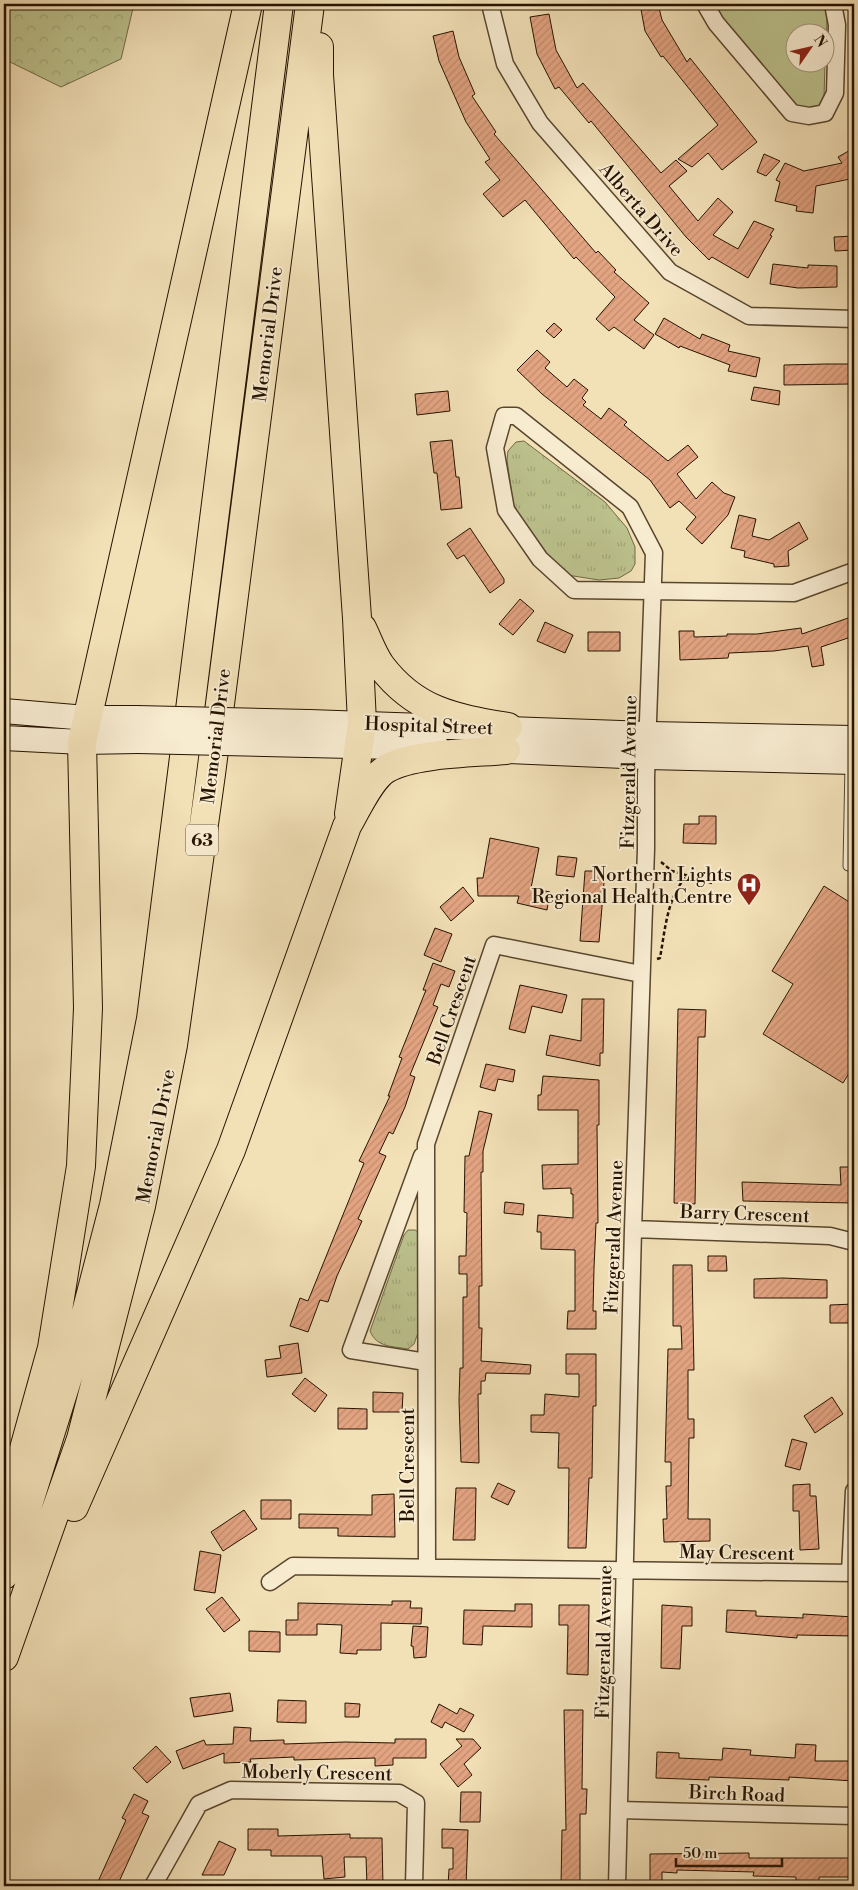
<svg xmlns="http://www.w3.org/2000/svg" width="858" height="1890" font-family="'Libre Bodoni',serif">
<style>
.grass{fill:url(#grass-tufts);stroke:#706a46}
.forest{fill:url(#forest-crowns);stroke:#706a46}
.green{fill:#bcc28d;stroke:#706a46}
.building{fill:url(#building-hatch);stroke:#251300}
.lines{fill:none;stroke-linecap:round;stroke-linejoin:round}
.lane-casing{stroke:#58462e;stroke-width:11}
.street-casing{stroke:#58462e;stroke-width:19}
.secondary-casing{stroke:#251300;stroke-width:26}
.highway-casing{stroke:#251300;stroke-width:30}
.path{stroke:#251300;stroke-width:2.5;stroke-dasharray:4 2.5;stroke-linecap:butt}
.lane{stroke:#f7ebd0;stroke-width:9}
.street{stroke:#f7ebd0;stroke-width:16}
.secondary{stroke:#f7ebd0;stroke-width:24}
.highway{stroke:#f2e0b7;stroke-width:28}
.secondary-bridge-casing{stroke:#251300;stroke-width:26;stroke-linecap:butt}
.secondary-bridge{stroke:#f7ebd0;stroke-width:24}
.labels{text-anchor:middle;stroke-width:4;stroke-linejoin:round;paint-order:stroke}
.shield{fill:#f7ebd0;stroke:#64543e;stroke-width:1}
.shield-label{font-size:18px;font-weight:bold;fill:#251300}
.street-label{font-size:19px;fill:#251300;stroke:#f7ebd0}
.poi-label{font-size:19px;fill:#251300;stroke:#f7ebd0;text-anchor:end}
</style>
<defs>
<pattern id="grass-tufts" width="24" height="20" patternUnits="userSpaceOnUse" patternTransform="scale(1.25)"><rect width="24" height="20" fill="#bcc28d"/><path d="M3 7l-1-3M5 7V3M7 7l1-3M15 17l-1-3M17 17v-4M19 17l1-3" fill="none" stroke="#a1a678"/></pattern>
<pattern id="forest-crowns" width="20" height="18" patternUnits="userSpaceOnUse" patternTransform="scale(1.25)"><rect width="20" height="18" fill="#bcc28d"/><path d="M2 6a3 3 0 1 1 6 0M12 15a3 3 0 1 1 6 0" fill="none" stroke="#a1a678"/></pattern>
<pattern id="building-hatch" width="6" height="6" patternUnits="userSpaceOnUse" patternTransform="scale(1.25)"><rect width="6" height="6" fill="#e3a482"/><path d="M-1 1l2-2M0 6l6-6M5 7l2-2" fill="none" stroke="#c38c6e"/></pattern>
</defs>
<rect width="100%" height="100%" fill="#f2e0b7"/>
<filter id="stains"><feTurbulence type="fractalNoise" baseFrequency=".004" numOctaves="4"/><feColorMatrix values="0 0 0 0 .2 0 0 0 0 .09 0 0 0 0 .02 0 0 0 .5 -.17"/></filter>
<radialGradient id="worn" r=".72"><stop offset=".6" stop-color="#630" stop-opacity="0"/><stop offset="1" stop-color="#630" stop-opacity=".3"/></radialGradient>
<path class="grass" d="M524 441 605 502 627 528 635 547V564L631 571 619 578 599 580 567 575 550 560 514 510 507 460 508 451 516 442Z
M408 1230H415L420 1233 419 1330 414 1344 408 1349C393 1346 377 1348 370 1331L404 1235Z"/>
<path class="forest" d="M4 4H134L121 59 61 87 4 59Z"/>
<path class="green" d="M713 4H824L827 18 826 59V32H796V62L825 63 824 97 819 106 809 109 797 107 717 13Z"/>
<path class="building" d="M640 4H658L662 20 687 62 690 58 757 142 722 170 708 153 692 167 678 159 718 125 663 56 661 57 645 31Z
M549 14 556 50 577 88 583 83 661 173 676 160 687 171 669 186 698 221 718 198 733 212 713 235 738 249 754 221 774 229 770 235 772 236 748 278 712 257 709 260 686 237 591 121 589 123 559 87 555 89 537 54 530 17Z
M453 31 459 57 475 94 472 96 496 132 494 134 596 253 598 251 616 270 614 272 649 303 634 320 654 335 644 349 614 327 609 331 596 319 615 297 576 257 574 259 525 200 503 217 483 194 500 180 485 162 490 159 466 122 439 61 433 36Z
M854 148V188L850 179 816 186 813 213 796 211 797 206 775 201 780 182 776 180 785 163 804 171 842 163 838 157Z
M764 154 780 161 766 176 757 172Z
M854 236V250L835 251 834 237Z
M773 264 808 268V265L837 266V287L798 288 770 284Z
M664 318 700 339 702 334 730 345 728 351 760 358 756 377 728 371 730 365 680 346 679 348 655 334Z
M554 323 562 330 554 338 546 331Z
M537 350 550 362 545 368 567 387 574 379 588 390 582 398 586 402 583 405 601 419 609 408 627 422 624 425 668 461 688 445 698 457 677 474 696 499 712 482 724 493 735 497 728 515 702 544 686 529 696 517 679 501 670 508 650 480 542 394 517 370Z
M825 364H851V384L784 385V365Z
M754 387 780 391 779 405 751 400Z
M448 391 450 411 417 415 415 394Z
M452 440 456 477H459L462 508 441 510 437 473H434L430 442Z
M739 515 756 519 752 536 769 540 799 522 808 539 788 551 789 566 774 567V564L744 557 745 551 731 548Z
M470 528 504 579V583L490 593 464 555 457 559 447 544Z
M520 599 534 611 513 635 499 624Z
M854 616V636L821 647 824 665 812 667 808 646 774 651 729 653 728 658 680 660 679 631H694V637L727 636V634H757L801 628 802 634Z
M545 622 573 635 565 653 537 641Z
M588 632H620V651H588Z
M699 816H716V844L683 843 684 824H699Z
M490 838 539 848 531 888 550 892 547 910 517 903 519 896H478L477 878H483Z
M558 856 577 858 574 877 556 875Z
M585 871H605L599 942 580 941Z
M824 886 854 905V1065L843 1083 763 1034 793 984 772 971Z
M463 887 474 901 451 921 440 907Z
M435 928 452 934 441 962 424 955Z
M433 963 455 971 449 987 441 984 433 1005 438 1007 410 1075 415 1077 405 1107 393 1134 389 1132 379 1153 386 1156 358 1219 362 1221 337 1276 328 1302 320 1300 308 1332 290 1326 300 1298 308 1301 364 1163 359 1161 390 1096H388L402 1058 399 1057 426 990H423Z
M520 985 567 995 562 1013 532 1006 525 1033 509 1029Z
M582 999H604L603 1053H600V1066L546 1055 550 1035 581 1041Z
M678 1009 706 1010 705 1037H698L695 1204 674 1203Z
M486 1064 515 1070 513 1082 498 1079 495 1091 480 1087Z
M543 1076 599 1080V1125H597L598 1223H596L594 1268 593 1311H596V1329H567L568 1311H575V1250L541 1249V1232H537L538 1215 573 1218V1194H571V1188L543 1189 542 1165 578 1164V1110H538V1095H541Z
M479 1111 492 1114 483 1151V1172H481L482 1286H479V1328H482L481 1361 531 1365 530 1374 486 1373 485 1381H481V1394H478L479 1463 461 1462 459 1400 460 1368H463V1297H467V1274H459V1256H466L467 1213 464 1212 465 1156H469Z
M840 1167H854V1203L743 1201 742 1182 841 1185Z
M505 1202 524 1204 523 1215 504 1213Z
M708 1256H726L727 1271H708Z
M673 1265H692L694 1370H688V1419H694V1438H689L688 1519H710V1541L664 1542 663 1519H667L666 1486H671V1462H665L668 1349H682L681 1326H673Z
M783 1278 827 1280V1298H754V1279Z
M854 1304V1323H830V1305Z
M298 1343 302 1373 267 1377 265 1360 281 1358 279 1346Z
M566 1354H596V1406H593L592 1478H589L586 1548H568L569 1468H558L559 1433 531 1432V1415H544L545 1394 579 1397V1374H566Z
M305 1378 327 1395 315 1412 292 1394Z
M373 1392 403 1393 402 1412H373Z
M832 1397 843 1414 815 1433 804 1416Z
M338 1408 367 1409V1429H338Z
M792 1439 807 1443 800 1470 785 1466Z
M498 1483 515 1491 508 1505 491 1497Z
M810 1484V1496H816L819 1549 800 1550 799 1511H793V1485Z
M456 1488H476L475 1540H453Z
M394 1494 395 1537 338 1536V1528H299V1514L372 1515V1495Z
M261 1500H291V1519H261Z
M244 1510 257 1529 223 1551 211 1532Z
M200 1551 221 1555 215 1593 194 1590Z
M222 1597 240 1620 224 1632 206 1609Z
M392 1601H411L410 1608H422L421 1624 381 1623V1650H357V1654L340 1653 342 1625 317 1624V1635H286V1620H298V1603L392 1605Z
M515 1604H532V1627L483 1626 482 1645 463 1644 464 1610 515 1611Z
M559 1605H589L588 1675 567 1674 568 1625H559Z
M662 1605 692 1607V1626H682L680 1669 661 1668Z
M727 1610 756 1611V1616L803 1618V1614L854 1617V1636L797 1635V1638L726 1632Z
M413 1626 428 1627 426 1657 414 1658 413 1646H411Z
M249 1631 280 1632V1652L249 1651Z
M230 1693 233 1711 194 1717 190 1698Z
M278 1700 306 1701V1723L277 1722Z
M345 1703 360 1704 359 1717H345Z
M439 1704 457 1714 460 1708 474 1715 464 1732 445 1722 442 1728 431 1722Z
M564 1710H583L582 1789H587L586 1814H580V1886H561L562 1830H566Z
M234 1727 251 1728 250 1741 284 1740V1744L345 1742 395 1743V1739H426V1758H393V1765L375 1766V1758L294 1760V1757L250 1759 251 1762 224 1763V1753L183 1769 176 1751 204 1740 206 1745 233 1744Z
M456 1739H473L481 1748 464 1764 472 1775 458 1787 440 1764 462 1746Z
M796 1744 816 1745 815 1761H854V1781L789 1777V1780L709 1777V1780L656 1778 657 1752 679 1753V1758L722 1760 723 1748 751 1750 750 1755 795 1758Z
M156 1746 171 1762 147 1783 133 1768Z
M461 1792H481L480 1822H460Z
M134 1794 148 1801 142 1813 149 1816 117 1886H96L126 1820 122 1818Z
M248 1829H278V1836L350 1834V1838H382L383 1886H367L366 1857H344L345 1877 324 1879 322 1856H271V1850H248Z
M442 1829 468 1830 466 1886H448L449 1869H453V1848H442Z
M219 1841 236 1849 224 1875H202Z
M749 1853V1858H853V1877H819V1884L796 1883V1877L753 1876 754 1872 677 1870V1873L662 1872V1886H650V1854Z"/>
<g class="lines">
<defs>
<path id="lane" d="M848 866 850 764"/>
<path id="street" d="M490 4 505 64 540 123 670 272 749 316 854 319
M705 4 716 23 792 113 809 116 825 113 835 93 837 25 833 4
M422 1156 351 1350 426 1362
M633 1229 830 1236 854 1242
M427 1567 426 1144 494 945 641 974
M850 1573 854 1491
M270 1582 293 1566 854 1573
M619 1810 854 1816
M153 1886 199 1804 231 1790 399 1793 416 1803 414 1886
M617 1886 633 1229 646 849V777L654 553 630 507 516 416H504L495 448 506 510 540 559 574 590 794 593 854 571"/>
<path id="secondary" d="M4 711 86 718H136
M309 722 649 734 854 738
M4 738 82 742 138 741
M308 745 438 748
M486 750 647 757 854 762"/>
<path id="highway" d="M319 47V75L357 618 362 723 349 814
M362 628C368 640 373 655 381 666 416 712 455 718 508 727
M74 1507 231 1150 347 826C357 809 370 779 386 769 413 753 473 753 506 750
M4 1521 52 1348 81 1166 88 1008 82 742 248 4
M4 1575 18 1537 76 1351 114 1205 151 1019 279 4
M4 1657 81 1439 141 1206 173 1045 211 774 310 4"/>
</defs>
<use href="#lane" class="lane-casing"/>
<use href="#street" class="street-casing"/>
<use href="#secondary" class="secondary-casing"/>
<use href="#highway" class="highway-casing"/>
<path class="path" d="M661 862 672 871 712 883
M657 959 660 958C665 931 667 895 688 875"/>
<use href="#lane" class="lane"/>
<use href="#street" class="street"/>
<use href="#secondary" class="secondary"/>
<use href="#highway" class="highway"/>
<defs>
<path id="secondary-bridge" d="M136 718 309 722
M138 741 308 745"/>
</defs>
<use href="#secondary-bridge" class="secondary-bridge-casing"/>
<use href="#secondary-bridge" class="secondary-bridge"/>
</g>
<defs>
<symbol id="hospital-pin" viewBox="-11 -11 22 30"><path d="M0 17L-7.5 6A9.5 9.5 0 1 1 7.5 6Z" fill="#8f2418" stroke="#f7ebd0"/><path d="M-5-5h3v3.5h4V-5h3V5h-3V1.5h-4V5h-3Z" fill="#fff"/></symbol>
</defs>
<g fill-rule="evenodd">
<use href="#hospital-pin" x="735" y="871" width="28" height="38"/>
</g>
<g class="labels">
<rect class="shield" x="186" y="824.5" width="32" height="31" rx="4"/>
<g class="shield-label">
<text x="202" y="846">63</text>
</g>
<g class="street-label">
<text transform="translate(642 209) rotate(49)" y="7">Alberta Drive</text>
<text transform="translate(267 334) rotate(-83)" y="7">Memorial Drive</text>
<text transform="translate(429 725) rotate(2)" y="7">Hospital Street</text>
<text transform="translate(215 736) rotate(-83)" y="7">Memorial Drive</text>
<text transform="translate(628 772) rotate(-89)" y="7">Fitzgerald Avenue</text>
<text transform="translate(451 1010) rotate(-71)" y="7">Bell Crescent</text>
<text transform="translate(155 1136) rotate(-79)" y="7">Memorial Drive</text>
<text transform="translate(745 1213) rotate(2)" y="7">Barry Crescent</text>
<text transform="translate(613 1237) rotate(-88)" y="7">Fitzgerald Avenue</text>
<text transform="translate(407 1465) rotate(-90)" y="7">Bell Crescent</text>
<text transform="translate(737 1552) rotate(1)" y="7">May Crescent</text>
<text transform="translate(603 1642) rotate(-89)" y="7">Fitzgerald Avenue</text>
<text transform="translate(317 1772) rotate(1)" y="7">Moberly Crescent</text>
<text transform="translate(737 1793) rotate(2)" y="7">Birch Road</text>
</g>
<g class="poi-label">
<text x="732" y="881">Northern Lights<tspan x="732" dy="22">Regional Health Centre</tspan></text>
</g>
</g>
<rect width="858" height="1890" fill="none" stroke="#f2e0b7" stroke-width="20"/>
<rect x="5" y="5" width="848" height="1880" fill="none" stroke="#251300" stroke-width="2.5"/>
<rect x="10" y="10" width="838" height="1870" fill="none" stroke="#251300"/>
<g transform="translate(810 48) rotate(56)"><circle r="24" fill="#f7ebd0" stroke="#a3957d"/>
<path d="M0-4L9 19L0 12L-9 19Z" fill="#8f2418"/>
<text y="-8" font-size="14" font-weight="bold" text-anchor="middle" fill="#251300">N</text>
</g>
<path d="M676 1858v8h106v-8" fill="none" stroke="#251300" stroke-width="2.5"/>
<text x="683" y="1858" font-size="15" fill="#251300" stroke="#f7ebd0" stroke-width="4" paint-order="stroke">50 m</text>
<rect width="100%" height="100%" filter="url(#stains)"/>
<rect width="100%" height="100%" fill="url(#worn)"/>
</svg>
